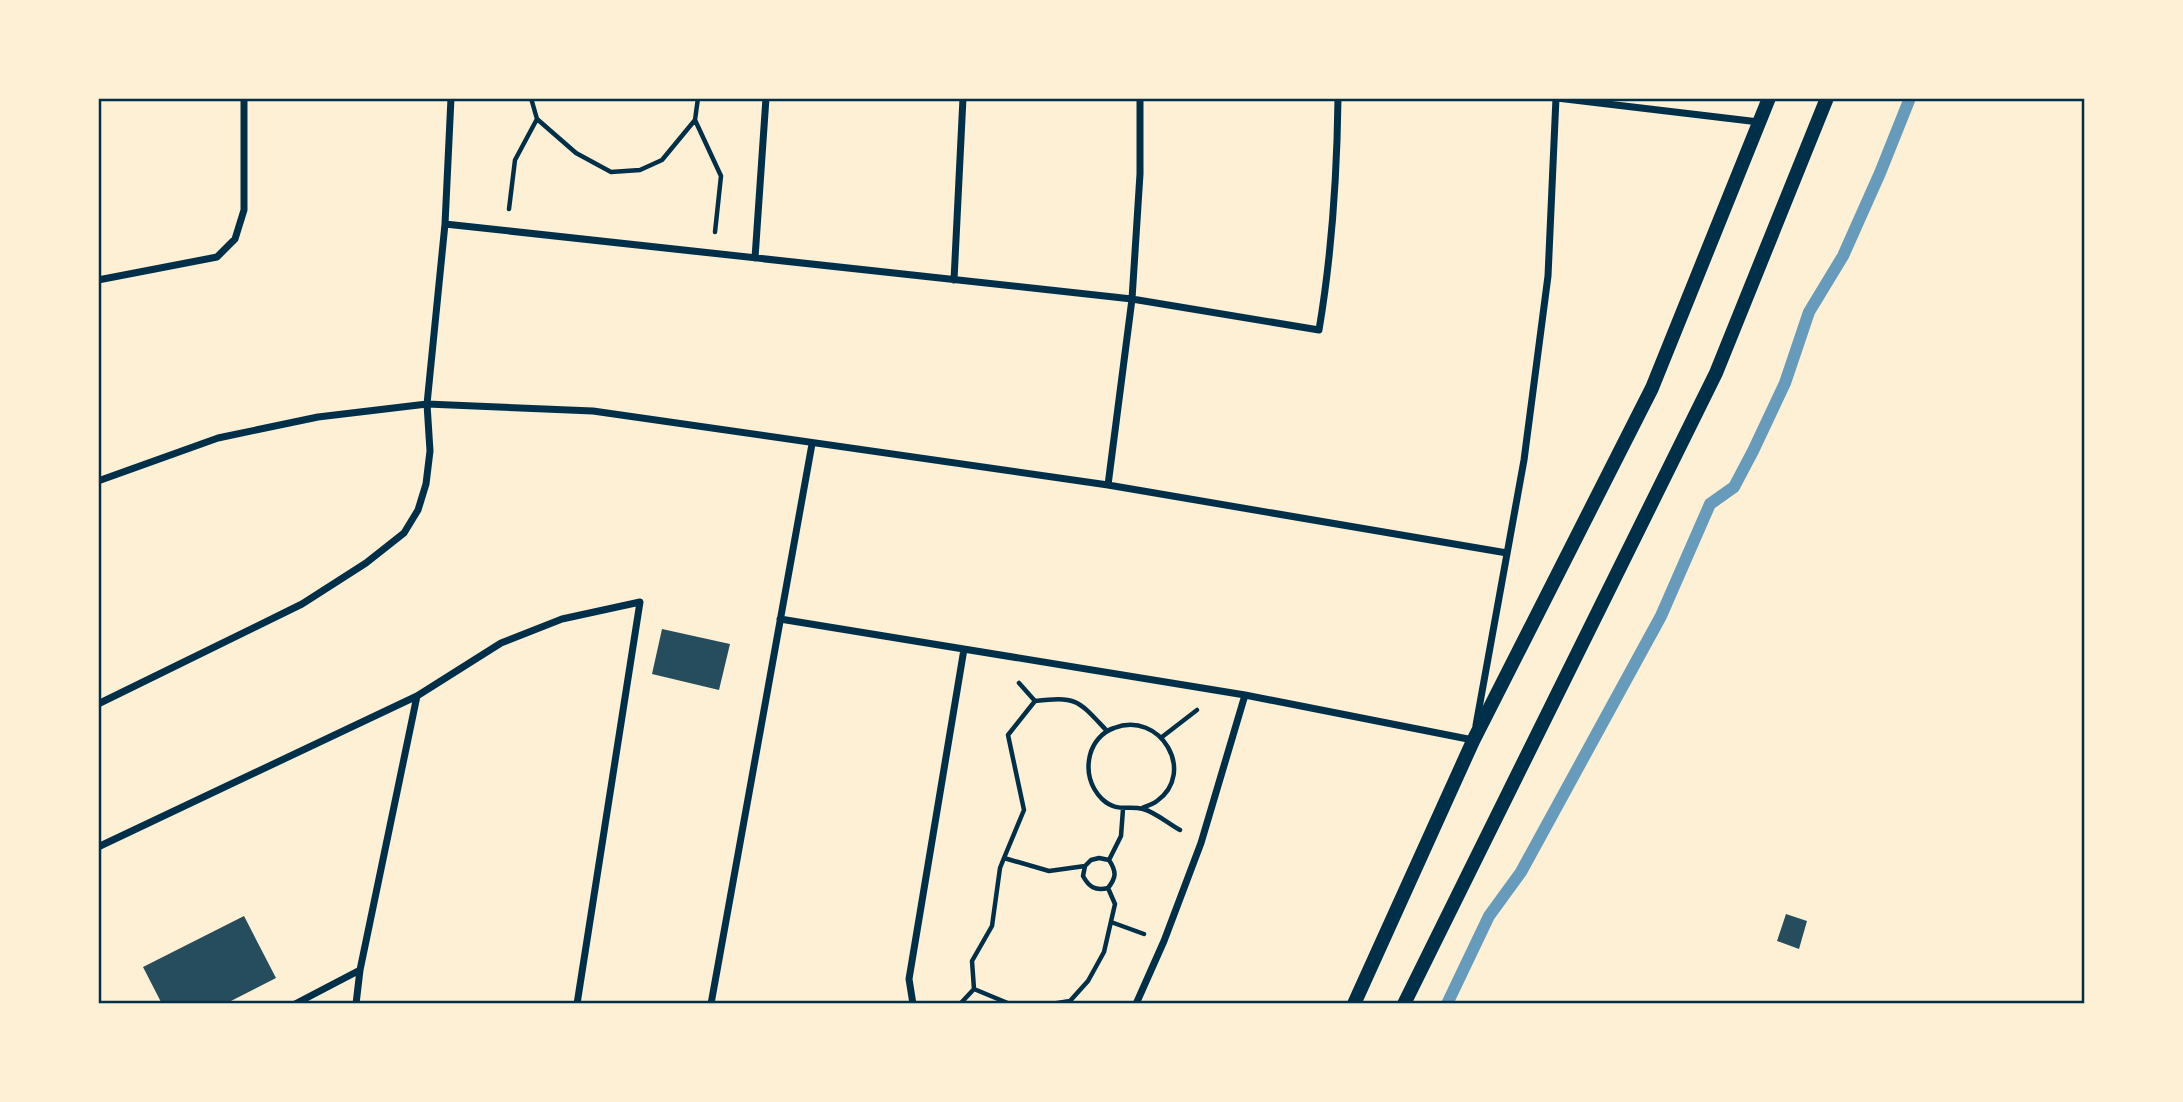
<svg xmlns="http://www.w3.org/2000/svg" width="2183" height="1102" font-family="Lato,sans-serif">
<style>
.lines{fill:none;stroke-linecap:round;stroke-linejoin:round}
.stream{stroke:#669bbc;stroke-width:12}
.building{fill:#264d5e}
.path{stroke:#003049;stroke-width:4.5}
.minor{stroke:#003049;stroke-width:7}
.secondary{stroke:#003049;stroke-width:14}
.neatline{fill:none;stroke:#003049;stroke-width:2.5}
</style>
<rect width="100%" height="100%" fill="#fdf0d5"/>
<g class="lines">
<path class="stream" d="M1447 1004 1489 916 1521 872 1661 616 1710 504 1734 487 1753 451 1785 383 1809 312 1843 256 1880 173 1910 98"/>
</g>
<path class="building" d="M662 629 730 644 719 690 652 674Z
M1786 914 1807 921 1799 949 1777 941Z
M244 916 276 978 225 1004H162L143 967Z"/>
<g class="lines">
<path class="path" d="M531 98 537 119 576 153 611 172 640 170 662 160 695 120 698 98
M695 120 721 176 715 232
M509 209 515 160 537 119
M1019 683 1035 701
M1162 737 1197 710
M1142 808C1147 806 1153 804 1157 801 1197 772 1160 710 1114 728 1102 732 1093 743 1090 755 1086 771 1090 787 1102 799 1117 813 1128 805 1143 809 1155 812 1169 824 1180 830
M1004 858 1024 810 1008 735 1035 701C1077 696 1078 700 1107 731
M1109 860 1121 836 1123 809
M1111 922 1144 934
M960 1004 974 989
M1010 1004 974 989 972 961 992 926 1000 868 1004 858 1049 871 1085 866 1091 860 1099 858 1109 860C1117 872 1116 878 1108 888 1095 891 1089 887 1083 876L1085 866
M1051 1004 1070 1001 1088 981 1104 952 1115 904 1108 888"/>
<path class="minor" d="M1557 98 1759 122
M445 224 1132 299 1319 330C1332 253 1337 176 1338 98
M755 258 766 98
M98 280 217 257 235 239 244 210V98
M954 280 963 98
M98 481 218 438 318 417 427 404 593 411 1108 485 1507 553
M1108 485 1132 299 1140 174V98
M780 619 1245 695 1473 740
M98 704 302 604 366 563 404 533 418 510 426 484 430 451 427 404 445 224 451 98
M1476 725 1524 460 1548 276 1556 98
M98 847 417 696 501 643 562 619 640 602 577 1004
M295 1004 360 970
M356 1004 360 970 417 696
M711 1004 812 444
M913 1004 909 979 964 649
M1136 1004 1164 941 1201 843 1245 695"/>
<path class="secondary" d="M1354 1004 1473 741 1652 388 1769 98
M1404 1004 1716 373 1827 98"/>
</g>
<rect width="2183" height="1102" fill="none" stroke="#fdf0d5" stroke-width="200"/>
<rect x="100" y="100" width="1983" height="902" class="neatline"/>
</svg>
